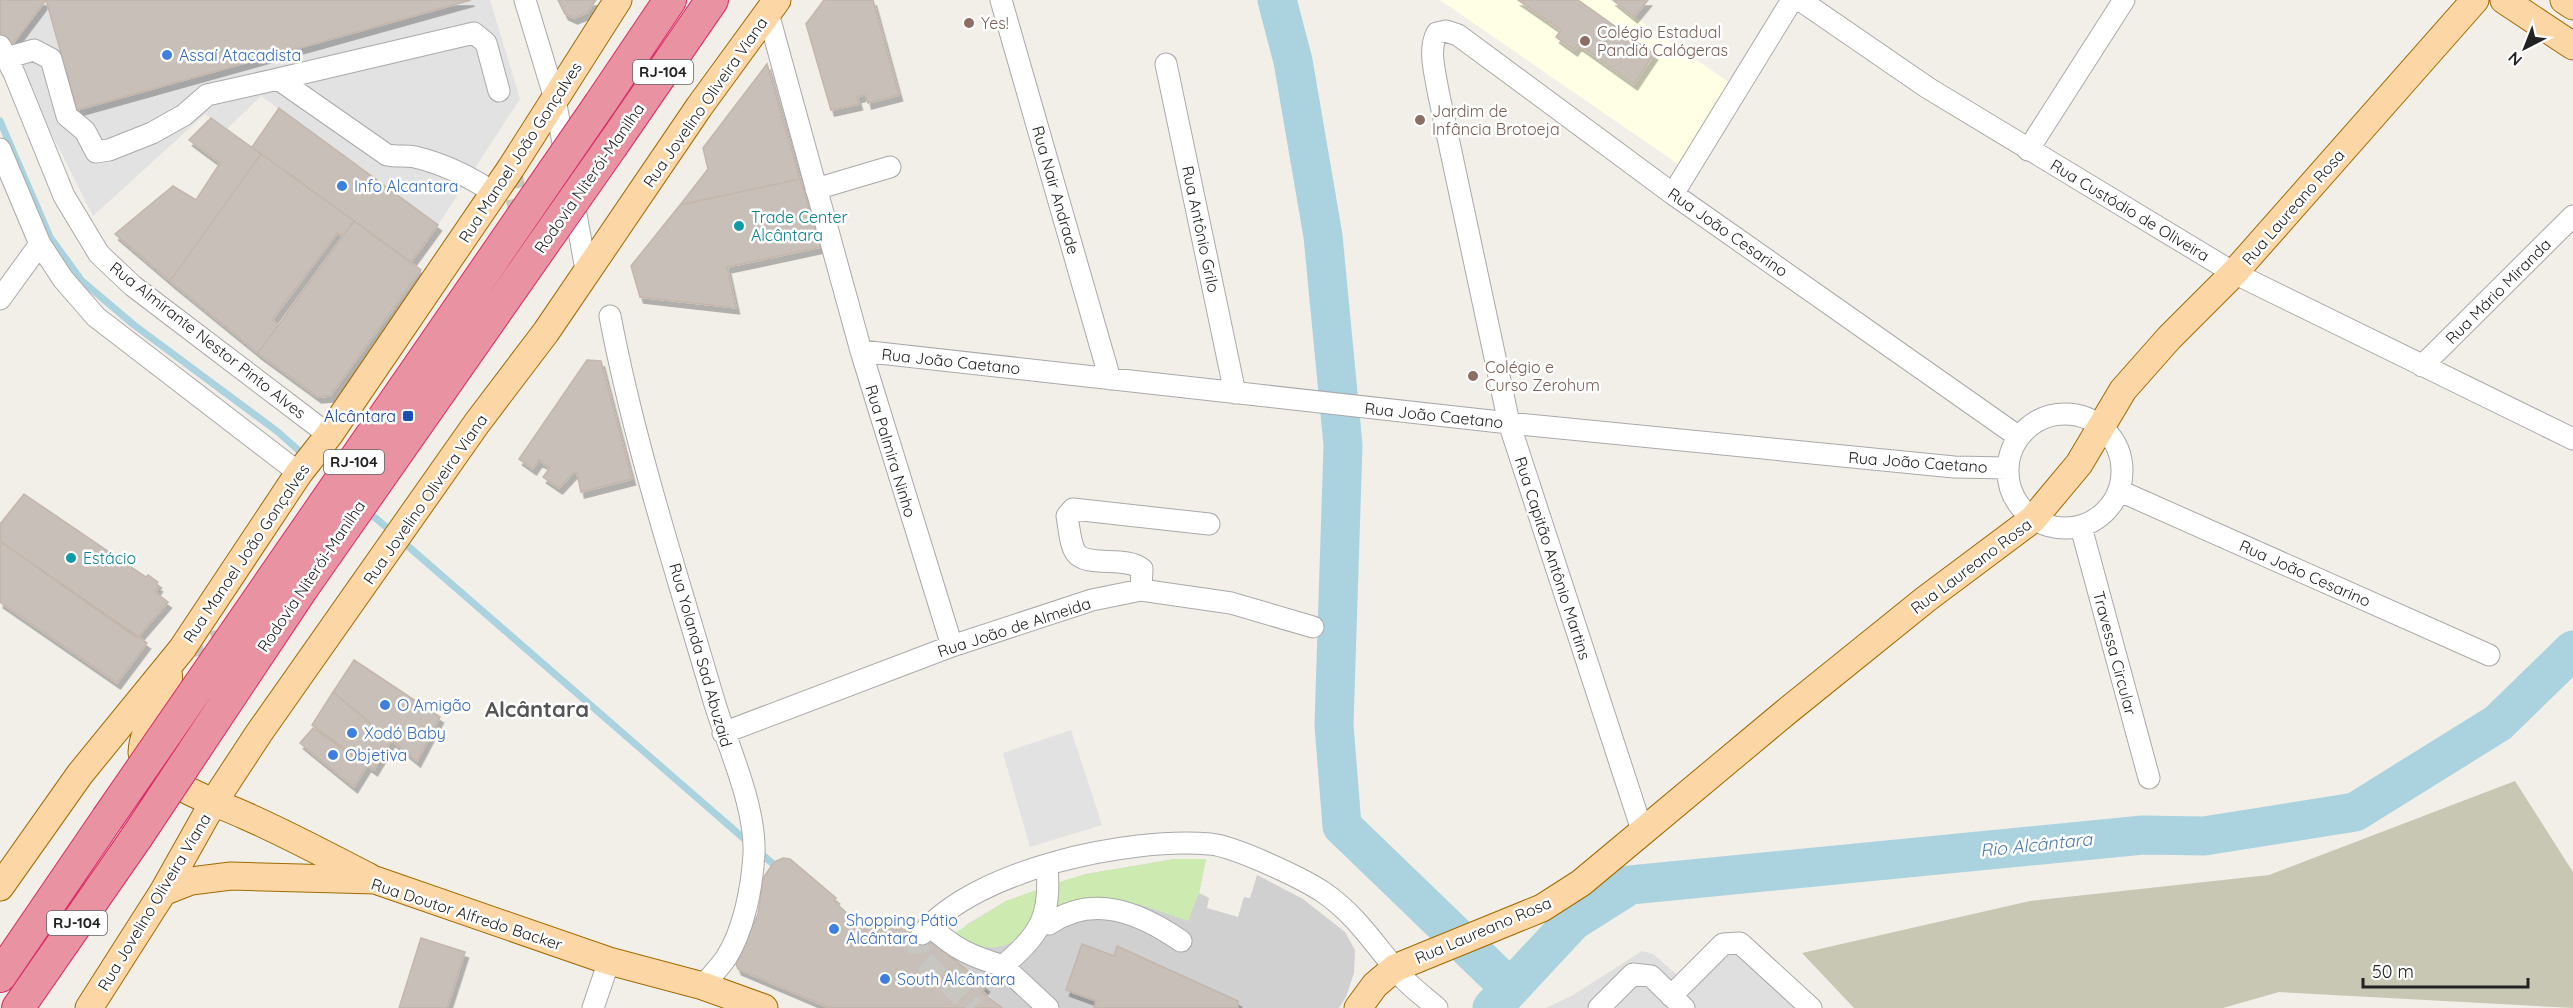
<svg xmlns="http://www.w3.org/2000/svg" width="2573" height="1008" font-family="Quicksand,sans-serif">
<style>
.residential{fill:#e0dfdf}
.education{fill:#ffffe5}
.religious{fill:#d0d0d0}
.construction{fill:#c7c7b4}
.grass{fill:#cdebb0}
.parking{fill:#e2e2e2}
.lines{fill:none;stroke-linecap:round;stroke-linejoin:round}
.stream{stroke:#aad3df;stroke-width:7}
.river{stroke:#aad3df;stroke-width:39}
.building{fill:#c7bfb8;stroke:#c4b6ab;stroke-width:1.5;filter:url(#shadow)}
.minor-tunnel{stroke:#c8c6c1;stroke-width:21;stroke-dasharray:21 10;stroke-linecap:butt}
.minor-casing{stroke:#a9a9a9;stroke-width:23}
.major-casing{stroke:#a06b00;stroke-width:29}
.highway-casing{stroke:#dc2a67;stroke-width:34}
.minor{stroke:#fff;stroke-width:21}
.major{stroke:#fcd6a4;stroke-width:27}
.highway{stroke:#e892a2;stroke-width:32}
.highway-bridge-casing{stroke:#dc2a67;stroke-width:34;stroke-linecap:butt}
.highway-bridge{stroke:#e892a2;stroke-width:32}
.education-dot{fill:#8d6e63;stroke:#fff;stroke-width:2}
.shop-dot{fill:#3f7fe0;stroke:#fff;stroke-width:2}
.culture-dot{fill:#0f9aa8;stroke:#fff;stroke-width:2}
.transit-dot{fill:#1a4fb4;stroke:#fff;stroke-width:2}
.labels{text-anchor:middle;stroke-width:5;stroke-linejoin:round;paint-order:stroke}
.shield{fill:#fff;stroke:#646464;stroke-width:1.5}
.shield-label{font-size:15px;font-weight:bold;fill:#222}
.education-label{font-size:16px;fill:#785e54;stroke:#fff;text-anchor:start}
.shop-label{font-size:16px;fill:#366cbe;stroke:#fff;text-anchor:start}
.street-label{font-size:16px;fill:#222;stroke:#fff}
.culture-label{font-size:16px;fill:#0d838f;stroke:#fff;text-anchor:start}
.transit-label{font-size:16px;fill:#164399;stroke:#fff;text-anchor:end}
.water-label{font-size:18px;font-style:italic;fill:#4a7aab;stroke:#fff}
.district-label{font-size:22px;font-weight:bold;fill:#555;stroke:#fff}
</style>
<defs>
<filter id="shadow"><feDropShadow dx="3.5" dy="6" stdDeviation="0" flood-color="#0004"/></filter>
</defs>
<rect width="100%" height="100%" fill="#f2efe9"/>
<path class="residential" d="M1747 937 1823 1008H1546L1573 995 1642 951 1653 954 1681 978Z"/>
<path class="education" d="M1440 0H1610L1730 83 1678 164Z"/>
<path class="religious" d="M1175 859H1206L1199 893 1209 898 1207 908 1238 917 1244 897 1250 898 1257 875 1303 899 1345 932 1355 950 1354 973 1346 997 1339 1008H1002L939 948 968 924 1006 901 1086 874Z"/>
<path class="construction" d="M2515 781 2573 872V1008L2279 992 2223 1008H1854L1802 953 2030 901 2269 875Z"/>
<path class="grass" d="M1175 859H1206L1199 893 1188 921 1139 904 1102 900 1056 911 1051 907 1059 882 1086 874Z
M1039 889C1038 898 1039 914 1034 921 1013 952 983 955 953 934L1006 901Z"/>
<path class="parking" d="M471 0H490L520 99 438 225 261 96 227 129 205 114 93 216 9 49 45 1 77 110Z
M1071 730 1102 825 1030 847 1003 753Z"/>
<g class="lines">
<path class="stream" d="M0 121 50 237 82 281 134 325 278 432 306 457
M366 510 392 532
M402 541 749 843
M758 851 779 869"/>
<path class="river" d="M1277 0 1293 61 1323 236 1343 445 1334 725 1342 826 1510 988
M1492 1008 1573 921 1630 885 2143 835 2204 836 2355 812 2498 723 2573 650"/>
</g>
<path class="building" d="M0 0H46L9 49 0 35Z
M46 0H471L77 110Z
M558 0H596L587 13 574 18 565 14Z
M824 0H873L899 95 868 103 866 94 857 97 859 104 831 110 806 24Z
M1518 0H1578L1654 54 1634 84 1578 44 1574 50 1556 37 1561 30Z
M1613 0H1648L1634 17Z
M767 64 800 179 680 205 708 169 703 148Z
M279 108 438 225 411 262 252 147Z
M211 118 261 154 170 281 115 234 173 186 196 200 220 163 189 140Z
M261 154 354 221 343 236 337 233 272 320 278 325 258 353 170 281Z
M800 179 821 247 727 267 736 308 640 297 631 266 680 205Z
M354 221 421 270 330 396 318 397 258 353Z
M587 360 601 361 632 479 581 492 577 473H573L559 488 543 477 550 468 539 460 533 469 519 459Z
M24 494 146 577 148 575 158 582 156 584 159 586 155 592 168 602 137 638 0 541V524Z
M0 541 147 643 117 683 0 602Z
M354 660 440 717 417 761 333 692Z
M333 692 391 741 374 770 312 725Z
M313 728 367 766 354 787 300 743Z
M783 858 790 859 836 898 834 901 852 918 856 914 867 919 901 921 912 925 986 986 982 992 1002 1008H830L738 969 736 964 758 914 763 878 774 862Z
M421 938 465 952 447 1008H399Z
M1082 944 1114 956 1117 946 1238 1001V1008H1094L1096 1001 1066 990Z"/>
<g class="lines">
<path class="minor-tunnel" d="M511 168 529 270
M182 649 237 636
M922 934 917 943 920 958 974 1008"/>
<defs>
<path id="minor" d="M525 0 555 99 587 275
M1001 0 1110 379
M1800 0 1928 88 2234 273 2573 439
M768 13 861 351 952 646
M0 46 14 73 64 196 99 254 133 286 329 435
M6 58 34 50 51 59 67 116 85 131 96 152 109 150 152 133 184 115 207 95 278 79 387 155C397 157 406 155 415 157 444 164 469 176 494 193
M1166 64 1235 393
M278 79 474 33 486 43 499 91
M0 149 40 244 63 279 96 317 299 473
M2028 150 2124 0
M816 189 890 167
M1673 194 1792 0
M0 299 40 244
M610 316C635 447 677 574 714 701 728 747 756 806 754 854 752 887 744 930 726 958 719 968 710 977 703 986
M861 351 1509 423 1954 467 2008 468
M2422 366 2573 216
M2008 471a57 57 0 1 1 114 0a57 57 0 1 1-114 0Z
M2120 491 2489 655
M2081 527 2149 778
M1141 590 1142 569C1126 555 1087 568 1076 553 1070 545 1069 526 1067 516L1073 509 1209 524
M723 733 952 646 1092 600 1141 590 1231 603 1313 627
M1643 833 1509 423 1438 91C1435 72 1428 50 1437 33L1446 31 1458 35 1673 194 2019 437
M1043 923 1049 924C1094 893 1140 913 1181 941
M929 925C954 949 971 956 1003 966 1041 933 1051 917 1047 866
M922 934C976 869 1129 837 1210 844 1234 846 1302 878 1323 892 1358 916 1376 947 1403 978 1413 989 1426 998 1437 1008
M1003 966 1048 1008
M1671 996 1723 944 1740 943 1811 1008
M593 1008 609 961
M1599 1008 1633 974 1651 976 1684 1008"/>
<path id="major" d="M2504 0 2573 46
M2564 0 2573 6
M168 672C173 700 143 720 142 753 168 789 207 798 246 816 287 834 328 856 369 877
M0 887 80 774 182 649 299 473 329 435 511 168 618 0
M163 892 191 881 231 876 375 880 609 961 703 986 764 1008
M89 1008 163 892 213 803 259 733 477 423 546 332 699 107 777 0
M1358 1008 1375 985 1395 968 1542 908 1581 883 1786 712 1926 599 2033 519 2079 464 2123 390 2169 338 2234 273 2475 0"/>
<path id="highway" d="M600 104 670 0
M613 144 712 0
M0 976 107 819
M18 1008 136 838"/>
</defs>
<use href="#minor" class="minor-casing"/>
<use href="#major" class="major-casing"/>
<use href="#highway" class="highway-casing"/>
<use href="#minor" class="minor"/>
<use href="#major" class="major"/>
<use href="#highway" class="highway"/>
<defs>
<path id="highway-bridge" d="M107 819 600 104
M136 838 301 590 613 144"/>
</defs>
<use href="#highway-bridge" class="highway-bridge-casing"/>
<use href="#highway-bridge" class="highway-bridge"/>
</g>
<g class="education-dot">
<circle cx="969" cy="23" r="6"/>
<circle cx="1585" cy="41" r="6"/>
<circle cx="1420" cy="120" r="6"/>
<circle cx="1473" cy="376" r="6"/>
</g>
<g class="shop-dot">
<circle cx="167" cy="55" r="6"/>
<circle cx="342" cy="186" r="6"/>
<circle cx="385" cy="705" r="6"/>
<circle cx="352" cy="733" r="6"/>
<circle cx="333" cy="755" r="6"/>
<circle cx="834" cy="929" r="6"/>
<circle cx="885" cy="979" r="6"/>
</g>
<g class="culture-dot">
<circle cx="739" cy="226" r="6"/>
<circle cx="71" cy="558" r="6"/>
</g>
<rect class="transit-dot" x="402" y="410" width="12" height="12" rx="3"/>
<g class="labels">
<g class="shield">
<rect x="633" y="60" width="60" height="24" rx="4.5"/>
<rect x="324" y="450" width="60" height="24" rx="4.5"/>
<rect x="47" y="911" width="60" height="24" rx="4.5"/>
</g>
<g class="shield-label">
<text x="663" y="77">RJ-104</text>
<text x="354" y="467">RJ-104</text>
<text x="77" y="928">RJ-104</text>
</g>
<g class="education-label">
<text x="981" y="29">Yes!</text>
<text x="1597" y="38">Colégio Estadual<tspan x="1597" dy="18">Pandiá Calógeras</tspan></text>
<text x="1432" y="117">Jardim de<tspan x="1432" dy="18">Infância Brotoeja</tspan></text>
<text x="1485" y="373">Colégio e<tspan x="1485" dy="18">Curso Zerohum</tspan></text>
</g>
<g class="shop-label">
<text x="179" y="61">Assaí Atacadista</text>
<text x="354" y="192">Info Alcantara</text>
<text x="397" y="711">O Amigão</text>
<text x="364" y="739">Xodó Baby</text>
<text x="345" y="761">Objetiva</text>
<text x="846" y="926">Shopping Pátio<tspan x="846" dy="18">Alcântara</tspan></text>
<text x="897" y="985">South Alcântara</text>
</g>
<g class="street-label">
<text transform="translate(705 102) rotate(-55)" y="6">Rua Jovelino Oliveira Viana</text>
<text transform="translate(520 152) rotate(-57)" y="6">Rua Manoel João Gonçalves</text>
<text transform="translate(589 178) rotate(-55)" y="6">Rodovia Niterói-Manilha</text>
<text transform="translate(1056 190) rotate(74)" y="6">Rua Nair Andrade</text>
<text transform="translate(2293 207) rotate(-49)" y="6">Rua Laureano Rosa</text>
<text transform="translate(2130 210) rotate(31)" y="6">Rua Custódio de Oliveira</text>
<text transform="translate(1201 229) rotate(78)" y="6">Rua Antônio Grilo</text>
<text transform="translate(1728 232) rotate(35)" y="6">Rua João Cesarino</text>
<text transform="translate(2498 291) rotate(-45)" y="6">Rua Mário Miranda</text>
<text transform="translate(208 340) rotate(38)" y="6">Rua Almirante Nestor Pinto Alves</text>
<text transform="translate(951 361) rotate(6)" y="6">Rua João Caetano</text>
<text transform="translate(1434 415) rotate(6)" y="6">Rua João Caetano</text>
<text transform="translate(891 451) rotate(73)" y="6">Rua Palmira Ninho</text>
<text transform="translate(1918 462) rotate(4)" y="6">Rua João Caetano</text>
<text transform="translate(425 499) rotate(-55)" y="6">Rua Jovelino Oliveira Viana</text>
<text transform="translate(246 553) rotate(-56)" y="6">Rua Manoel João Gonçalves</text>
<text transform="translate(1553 558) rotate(72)" y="6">Rua Capitão Antônio Martins</text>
<text transform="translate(1971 566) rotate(-37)" y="6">Rua Laureano Rosa</text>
<text transform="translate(2305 573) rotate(24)" y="6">Rua João Cesarino</text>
<text transform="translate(311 576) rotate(-56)" y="6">Rodovia Niterói-Manilha</text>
<text transform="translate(1014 627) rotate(-18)" y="6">Rua João de Almeida</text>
<text transform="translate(2115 653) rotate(75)" y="6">Travessa Circular</text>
<text transform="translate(701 655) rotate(74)" y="6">Rua Yolanda Sad Abuzaid</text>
<text transform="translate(154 902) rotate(-59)" y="6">Rua Jovelino Oliveira Viana</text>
<text transform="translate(467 914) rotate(18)" y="6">Rua Doutor Alfredo Backer</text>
<text transform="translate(1483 930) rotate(-23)" y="6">Rua Laureano Rosa</text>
</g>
<g class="culture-label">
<text x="751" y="223">Trade Center<tspan x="751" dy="18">Alcântara</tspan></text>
<text x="83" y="564">Estácio</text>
</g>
<g class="transit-label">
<text x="396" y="422">Alcântara</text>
</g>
<g class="water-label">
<text transform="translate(2036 845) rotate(-6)" y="6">Rio Alcântara</text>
</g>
<g class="district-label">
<text x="537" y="717">Alcântara</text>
</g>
</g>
<g transform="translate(2525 48) rotate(222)" stroke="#ffffff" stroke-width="4.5" paint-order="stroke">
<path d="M0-4.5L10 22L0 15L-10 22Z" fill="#222222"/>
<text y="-9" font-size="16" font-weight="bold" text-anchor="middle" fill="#222222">N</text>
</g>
<path d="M2363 978v9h165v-9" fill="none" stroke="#222222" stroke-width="3"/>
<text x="2372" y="978" font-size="18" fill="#222222" stroke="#ffffff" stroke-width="4.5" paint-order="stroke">50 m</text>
</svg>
